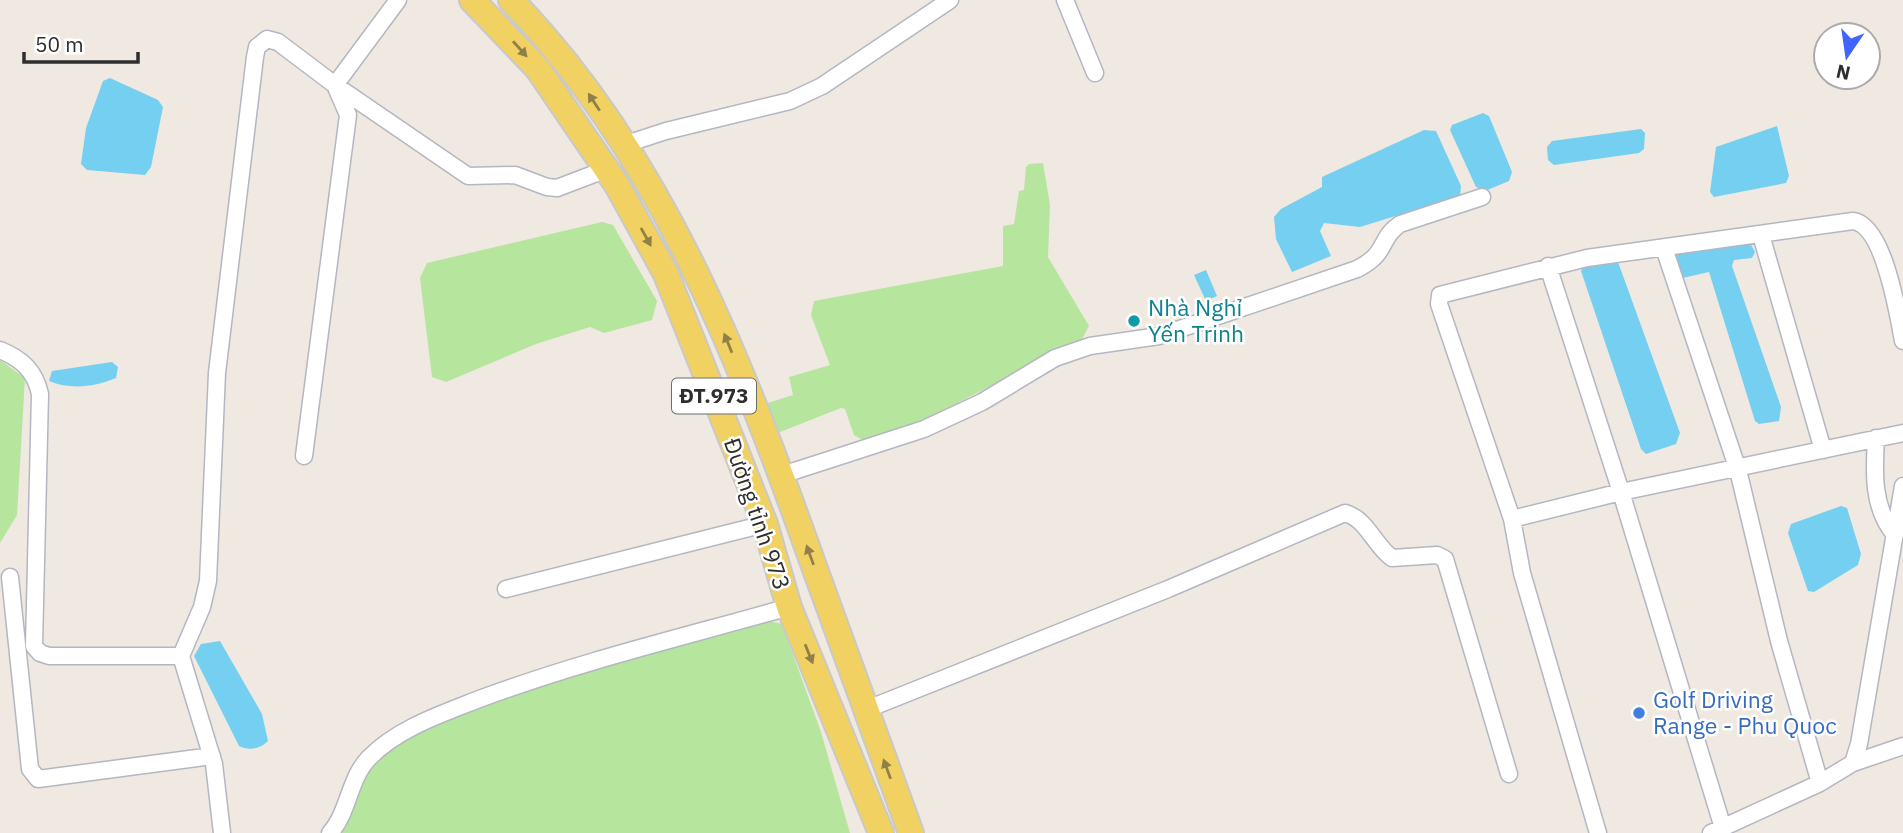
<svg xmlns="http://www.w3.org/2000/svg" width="1903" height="833" font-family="'IBM Plex Sans',sans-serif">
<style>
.green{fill:#b6e59e}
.water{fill:#75cff0}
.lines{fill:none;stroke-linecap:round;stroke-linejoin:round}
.street-casing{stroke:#b4b7c1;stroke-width:19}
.primary-casing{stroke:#c9c9c9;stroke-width:28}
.street{stroke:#fff;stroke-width:16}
.primary{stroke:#f2d163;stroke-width:24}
.oneway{fill:#908048}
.culture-dot{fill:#0f9aa8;stroke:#fff;stroke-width:2.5}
.shop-dot{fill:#3f7fe0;stroke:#fff;stroke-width:2.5}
.labels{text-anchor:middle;stroke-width:5;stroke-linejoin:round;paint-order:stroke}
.shield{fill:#fff;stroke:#6d6d6d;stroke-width:2}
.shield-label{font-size:21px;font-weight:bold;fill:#2e2e2e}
.culture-label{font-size:23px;fill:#0d838f;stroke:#fff;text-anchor:start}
.street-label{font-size:23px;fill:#2e2e2e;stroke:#fff}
.shop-label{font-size:23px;fill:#366cbe;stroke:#fff;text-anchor:start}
</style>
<rect width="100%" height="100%" fill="#efe9e1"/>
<path class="green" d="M1043 163 1050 205 1048 257 1089 326 1082 339 932 416 864 441 854 435 845 409 841 408 775 434 761 405 793 395 789 377 830 365 811 315 814 301 1003 266V226L1014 224 1019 191 1024 190 1026 167 1029 164Z
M602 222 613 225 657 301 652 320 604 333 590 327 536 344 446 382 432 377 420 278 427 263Z
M0 360 25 378 17 515 0 543Z
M768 621 782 624 821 732 850 833H342L363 779 392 746 457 714 534 686Z"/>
<path class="water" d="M110 78 158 100 163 107 151 167 145 175 87 170 81 164 86 128 103 81Z
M1483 113 1489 116 1512 172 1509 181 1485 191 1476 187 1450 130 1452 125Z
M1777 126 1789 176 1786 183 1714 197 1710 192 1716 147Z
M1641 129 1645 133 1644 149 1639 153 1554 165 1548 160 1547 147 1552 141Z
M1424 130 1436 131 1461 186 1460 196 1360 227 1324 223 1320 231 1331 256 1292 272 1276 239 1274 217 1281 209 1322 187V177Z
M1749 241 1755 252 1752 258 1734 260 1732 266 1781 407 1779 421 1759 424 1755 421 1709 272 1678 279 1670 262 1676 251Z
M1612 258 1618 262 1680 433 1676 444 1646 454 1641 449 1581 271 1583 266Z
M1206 270 1217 296 1206 301 1194 275Z
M112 362 118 367 116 378C94 387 71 390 49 381L52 371Z
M1841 506 1847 508 1861 554 1858 565 1814 592 1808 591 1788 533 1791 524Z
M220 641 262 714 268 741C260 749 249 751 239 746L194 656 201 644Z"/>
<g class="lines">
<defs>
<path id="street" d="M398 0 335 85 468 176 515 175 547 187 557 188 607 169
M1065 0 1095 73
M623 145 666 131 790 101 822 86 950 0
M1761 235 1823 450
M1664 248 1738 470 1779 641 1820 783
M1548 266 1621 492 1723 828
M0 350C22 359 35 371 40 394L34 646 40 653 49 656H181
M1876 438C1874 472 1872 508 1895 535
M782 475 924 429 982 402 1055 358 1090 346 1159 336 1357 269C1389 253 1378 239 1400 224L1482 197
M1512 519 1621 492 1903 433
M10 577 30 769 38 779 212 756
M506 589 765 524
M865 710 1168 589 1345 513C1367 519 1374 545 1392 558L1437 555 1445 559 1509 774
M1853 763 1903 746
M222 833 214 764 181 656 202 607 208 581 217 373 255 57 257 47 267 39 278 42 335 85 348 115 304 456
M330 833C349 812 349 778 369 758 398 728 444 713 482 698 582 661 687 636 789 607
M1598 833 1522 573 1512 519 1439 304 1440 295 1587 258 1853 221C1884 225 1898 314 1903 341
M1711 833 1820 783 1853 763 1859 744 1903 486"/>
<path id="primary" d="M472 0 538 69 617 185 666 274 765 524 789 607 881 833
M511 0C664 157 743 367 815 569 847 657 879 745 911 833"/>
</defs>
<use href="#street" class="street-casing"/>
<use href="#primary" class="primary-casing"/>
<use href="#street" class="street"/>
<use href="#primary" class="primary"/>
</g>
<defs><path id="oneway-solid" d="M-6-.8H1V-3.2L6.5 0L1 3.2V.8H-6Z" transform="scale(1.75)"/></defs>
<g class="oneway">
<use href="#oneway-solid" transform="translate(520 49) rotate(48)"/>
<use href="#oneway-solid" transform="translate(594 102) rotate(-123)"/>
<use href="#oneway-solid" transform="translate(646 237) rotate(61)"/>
<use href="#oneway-solid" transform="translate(728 343) rotate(-112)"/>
<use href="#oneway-solid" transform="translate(810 555) rotate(-110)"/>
<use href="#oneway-solid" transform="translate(809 654) rotate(68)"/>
<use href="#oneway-solid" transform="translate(887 769) rotate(-110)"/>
</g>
<circle class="culture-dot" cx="1134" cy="321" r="7"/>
<circle class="shop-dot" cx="1639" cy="713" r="7"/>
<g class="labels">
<rect class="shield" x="672" y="378.5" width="84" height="35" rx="5"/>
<g class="shield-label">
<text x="714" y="403">ĐT.973</text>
</g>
<g class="culture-label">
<text x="1148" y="316">Nhà Nghỉ<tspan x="1148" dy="26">Yến Trinh</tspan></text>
</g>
<g class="street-label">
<text transform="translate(757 514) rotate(71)" y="8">Đường tỉnh 973</text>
</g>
<g class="shop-label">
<text x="1653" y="708">Golf Driving<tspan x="1653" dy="26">Range - Phu Quoc</tspan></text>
</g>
</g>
<g transform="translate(1847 56) rotate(193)"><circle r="33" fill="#ffffff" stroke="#ababab" stroke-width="2"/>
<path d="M0-5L12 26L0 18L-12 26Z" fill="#4264fb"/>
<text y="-10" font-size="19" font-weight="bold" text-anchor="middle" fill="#2e2e2e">N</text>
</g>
<path d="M24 52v10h114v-10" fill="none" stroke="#2e2e2e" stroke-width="3.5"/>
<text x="35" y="52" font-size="21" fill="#2e2e2e" stroke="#ffffff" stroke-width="5" paint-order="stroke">50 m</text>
</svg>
